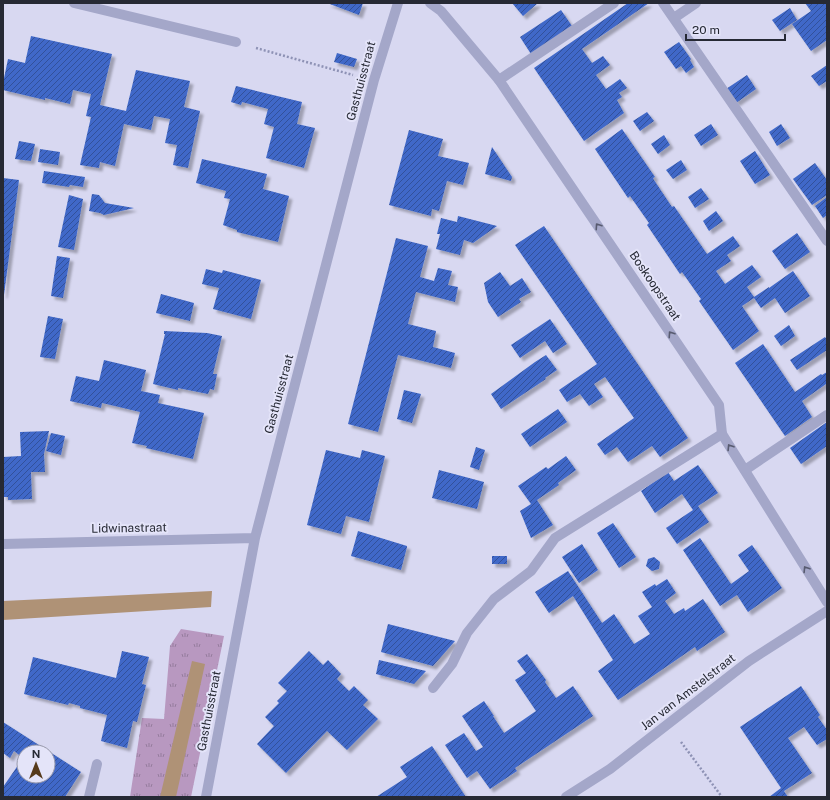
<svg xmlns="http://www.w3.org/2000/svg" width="830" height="800" font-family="'Public Sans',sans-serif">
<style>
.grass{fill:url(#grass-tufts)}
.water{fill:#af9276}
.building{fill:url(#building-hatch);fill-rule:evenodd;filter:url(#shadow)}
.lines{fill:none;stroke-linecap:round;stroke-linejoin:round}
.path{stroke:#8e92b5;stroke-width:2.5;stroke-dasharray:2 2;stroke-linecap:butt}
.service{stroke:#a4a7c9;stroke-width:10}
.minor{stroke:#a4a7c9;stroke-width:10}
.oneway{stroke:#585b70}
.labels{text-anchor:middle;stroke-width:4;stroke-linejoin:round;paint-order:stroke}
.street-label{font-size:12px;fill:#262934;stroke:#e4e4f9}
</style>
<defs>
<pattern id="grass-tufts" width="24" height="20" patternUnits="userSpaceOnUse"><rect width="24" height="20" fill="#b898c0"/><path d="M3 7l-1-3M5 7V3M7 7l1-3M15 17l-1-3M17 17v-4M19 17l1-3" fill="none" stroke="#957c9d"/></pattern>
<pattern id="building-hatch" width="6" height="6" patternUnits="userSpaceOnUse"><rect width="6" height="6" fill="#3f68c8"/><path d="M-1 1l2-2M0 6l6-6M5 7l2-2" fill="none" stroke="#32519a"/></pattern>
<filter id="shadow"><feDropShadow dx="3.5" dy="3.5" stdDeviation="1" flood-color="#0004"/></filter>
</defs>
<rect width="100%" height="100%" fill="#d8d8f1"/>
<path class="grass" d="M181 629 224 636 191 797H130L142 718 164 719 170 646Z"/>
<path class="water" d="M212 591 211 607 3 620V601Z
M192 661 205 664 176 797H160Z"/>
<path class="building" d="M327 3H363L359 15Z
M512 3H538L523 16Z
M628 3H649L582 49 592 63 603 56 610 65 596 75 606 89 620 79 627 88 619 93 622 97 617 100 624 113 584 141 534 68Z
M805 3H827V40L811 51 792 24 811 11Z
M790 8 797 20 780 31 772 20Z
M561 10 572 26 531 54 520 37Z
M31 36 112 54 100 105 126 111 136 70 190 81 184 107 200 111 188 168 173 165 177 145 165 143 170 119 154 116 151 130 124 124 115 166 100 162 99 168 80 165 91 117 86 116 91 94 73 90 70 104 45 98V100L3 90V83L8 59 25 63Z
M679 42 691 59 690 60 694 67 686 73 681 66 676 69 664 52Z
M337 53 357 59 354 67 334 62Z
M827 65V81L819 86 811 76Z
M747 75 756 89 736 103 726 89Z
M236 86 302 102 297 124 315 128 304 168 266 158 274 127 264 124 268 109 242 102 241 105 231 102Z
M647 112 654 121 640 131 633 121Z
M711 124 718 135 701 146 694 135Z
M781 124 790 138 777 146 769 132Z
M622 129 655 177 653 178 654 180 672 207 674 206 707 254 733 236 740 246 727 255 731 261 716 271 725 284 752 265 761 277 747 287 754 297 769 287V288L793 271 810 296 785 313 775 298 761 308 754 298 742 306 759 331 733 350 699 301 701 299 682 272 680 274 647 225 649 223 630 196 628 198 595 149Z
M409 130 443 139 438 156 469 163 463 185 447 181 439 211 432 209 431 216 389 205Z
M664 135 670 145 658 154 651 144Z
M19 141 35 144 31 161 15 159Z
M492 147 512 177 511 181 485 174Z
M40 149 60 152 58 165 38 162Z
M755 151 770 175 755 184 740 161Z
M202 159 267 174 263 189 289 196 278 242 237 232V230L223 225 230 199 224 198 226 191 196 183Z
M681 160 687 170 673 179 666 170Z
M815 163 827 180V195L812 205 793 179Z
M44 171 85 177 83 187 70 185 69 187 42 183Z
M3 178 19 180 4 295H3Z
M701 188 709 199 695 208 688 197Z
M92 194 99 195 105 203 134 208 104 215 100 213 89 211Z
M69 195 83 199 74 250 58 247Z
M827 197V215L823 218 815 206Z
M716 211 723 221 709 231 703 221Z
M458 216 497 226 473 243 464 240 460 255 436 249 440 234H437L441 218 457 222Z
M544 226 688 438 660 457 652 446 628 462 617 447 605 455 597 444 634 418 605 377 594 384 603 397 589 406 580 394 567 402 559 390 597 364 515 245Z
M797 233 810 252 785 269 772 251Z
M396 238 428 246 420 277 434 281 438 268 452 271 448 285 458 287 455 302 416 292 408 324 436 331 433 347 455 353 451 368 398 355 378 432 348 424Z
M57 256 70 258 63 298 51 296Z
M206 269 222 273 223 270 261 280 251 319 213 309 219 288 202 284Z
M500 272 510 286 522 278 531 292 519 299 521 302 498 317 488 302 484 283Z
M161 294 194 303 190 321 156 313Z
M48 316 63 319 55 359 40 357Z
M550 319 567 344 553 353 545 341 520 358 511 345Z
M789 325 795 336 781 346 774 336Z
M164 331 207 333 222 336 213 374H217L214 390 210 389 208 394 178 388V390L153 384 165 334H164Z
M825 337 827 340V350L797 370 790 360Z
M763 344 795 392 821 374 822 375 827 372V385L826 384 802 401 812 417 785 436 735 363Z
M546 355 557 370 545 378 546 379 501 409 491 394 535 362Z
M104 360 146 370 141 391 160 395 158 403 204 413 193 459 146 448 147 446 132 443 140 412 102 403 101 408 70 401 76 376 99 381Z
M404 390 421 394 412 423 397 419Z
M558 409 567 422 530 447 521 434Z
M827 422V446L801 464 790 448Z
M49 431 44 454 45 472H31L32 499 8 500V497H3V457L21 456 20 432Z
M51 433 65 436 61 455 46 451Z
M476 447 485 450 479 470 470 467Z
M326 450 360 458 362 450 385 456 369 522 346 516 341 534 307 525Z
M566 456 576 470 558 483 559 485 537 500 553 525 531 538 520 511 531 504 518 486 546 467 548 469Z
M698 465 718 493 698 506 709 522 677 544 666 528 693 510 682 494 655 513 641 491 668 472 674 481Z
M439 470 484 482 477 509 432 498Z
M613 523 636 557 619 568 597 533Z
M358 531 407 546V547L401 570 351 556Z
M700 538 731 584 749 571 738 555 752 545 782 588 748 612 737 595 720 606 683 550Z
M582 544 598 570 579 583 562 557Z
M492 556H507V564H492Z
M654 557 660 562 659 569 652 571 646 566 648 559Z
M568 571 602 623 614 614 634 644 650 634 638 616 652 607 642 592 655 584 656 586 667 579 676 593 665 601 674 614 684 608 685 611 703 599 725 632 697 651 695 647 618 700 598 671 613 660 573 596 549 613 535 592Z
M388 624 455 641 433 666 381 652Z
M122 651 149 657 142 684 146 685 137 722 133 721 127 748 101 741 107 715 80 708V706L69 703 68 705 24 694 33 657 116 678Z
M309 651 323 665 328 660 341 674 337 679 349 691 354 686 368 700 363 705 378 719 347 750 327 731 286 773 257 744 274 726 265 717 279 703 277 701 287 691 278 683Z
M527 654 546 680 545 682 556 698 573 686 593 716 515 768 517 771 490 789 477 771 467 778 445 745 464 733 476 751 483 747 462 716 484 701 494 716H493L504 733 536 711 515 680 526 673 517 661Z
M379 660 426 671 414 684 376 674Z
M801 686 820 715 818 717 827 730V739L817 745 804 727 788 738 812 773 784 791 788 797H769L781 788 740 727Z
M3 722 81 772 65 797H3V787L23 758 14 751 10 758 3 753ZM24 752H48V776H24Z
M432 746 466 797H376L407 777 400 767Z"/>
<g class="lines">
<path class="path" d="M256 48 353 75
M681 742 722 797"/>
<path class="service" d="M663 3 827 241
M674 18 696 3
M499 80 614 3
M745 470 827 415
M433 688 452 664 467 633 494 599 531 571 555 538 722 434
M89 797 97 764"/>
<path class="minor" d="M74 3 236 42
M430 3 441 11 499 80 719 405 722 434 827 602
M3 544 255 538
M206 797 255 538 374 80 398 3
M566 797 610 769 749 661 827 611"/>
</g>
<defs><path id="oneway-chevron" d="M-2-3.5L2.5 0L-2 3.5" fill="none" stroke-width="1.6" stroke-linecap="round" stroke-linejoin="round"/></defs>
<g class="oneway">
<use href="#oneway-chevron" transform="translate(598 226) rotate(-124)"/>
<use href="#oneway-chevron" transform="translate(671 334) rotate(-124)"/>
<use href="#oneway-chevron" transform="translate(730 447) rotate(-122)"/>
<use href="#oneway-chevron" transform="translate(806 569) rotate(-122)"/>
</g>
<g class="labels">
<g class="street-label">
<text transform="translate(361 81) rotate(-75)" y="4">Gasthuisstraat</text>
<text transform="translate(655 286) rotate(56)" y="4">Boskoopstraat</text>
<text transform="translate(279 394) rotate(-75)" y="4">Gasthuisstraat</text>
<text transform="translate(129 528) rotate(-1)" y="4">Lidwinastraat</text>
<text transform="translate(688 692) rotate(-38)" y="4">Jan van Amstelstraat</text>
<text transform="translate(209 711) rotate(-79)" y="4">Gasthuisstraat</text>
</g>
</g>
<rect width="830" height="800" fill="none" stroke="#262934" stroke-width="8"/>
<g transform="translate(36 764)"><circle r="19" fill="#e4e4f9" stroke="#9899aa"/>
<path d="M0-3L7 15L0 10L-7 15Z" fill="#563a1b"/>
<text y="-6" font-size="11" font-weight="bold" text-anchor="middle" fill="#262934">N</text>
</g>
<path d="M686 34v6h99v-6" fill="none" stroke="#262934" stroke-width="2"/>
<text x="692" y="34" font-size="12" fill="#262934" stroke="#e4e4f9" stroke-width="3" paint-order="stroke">20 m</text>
</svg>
